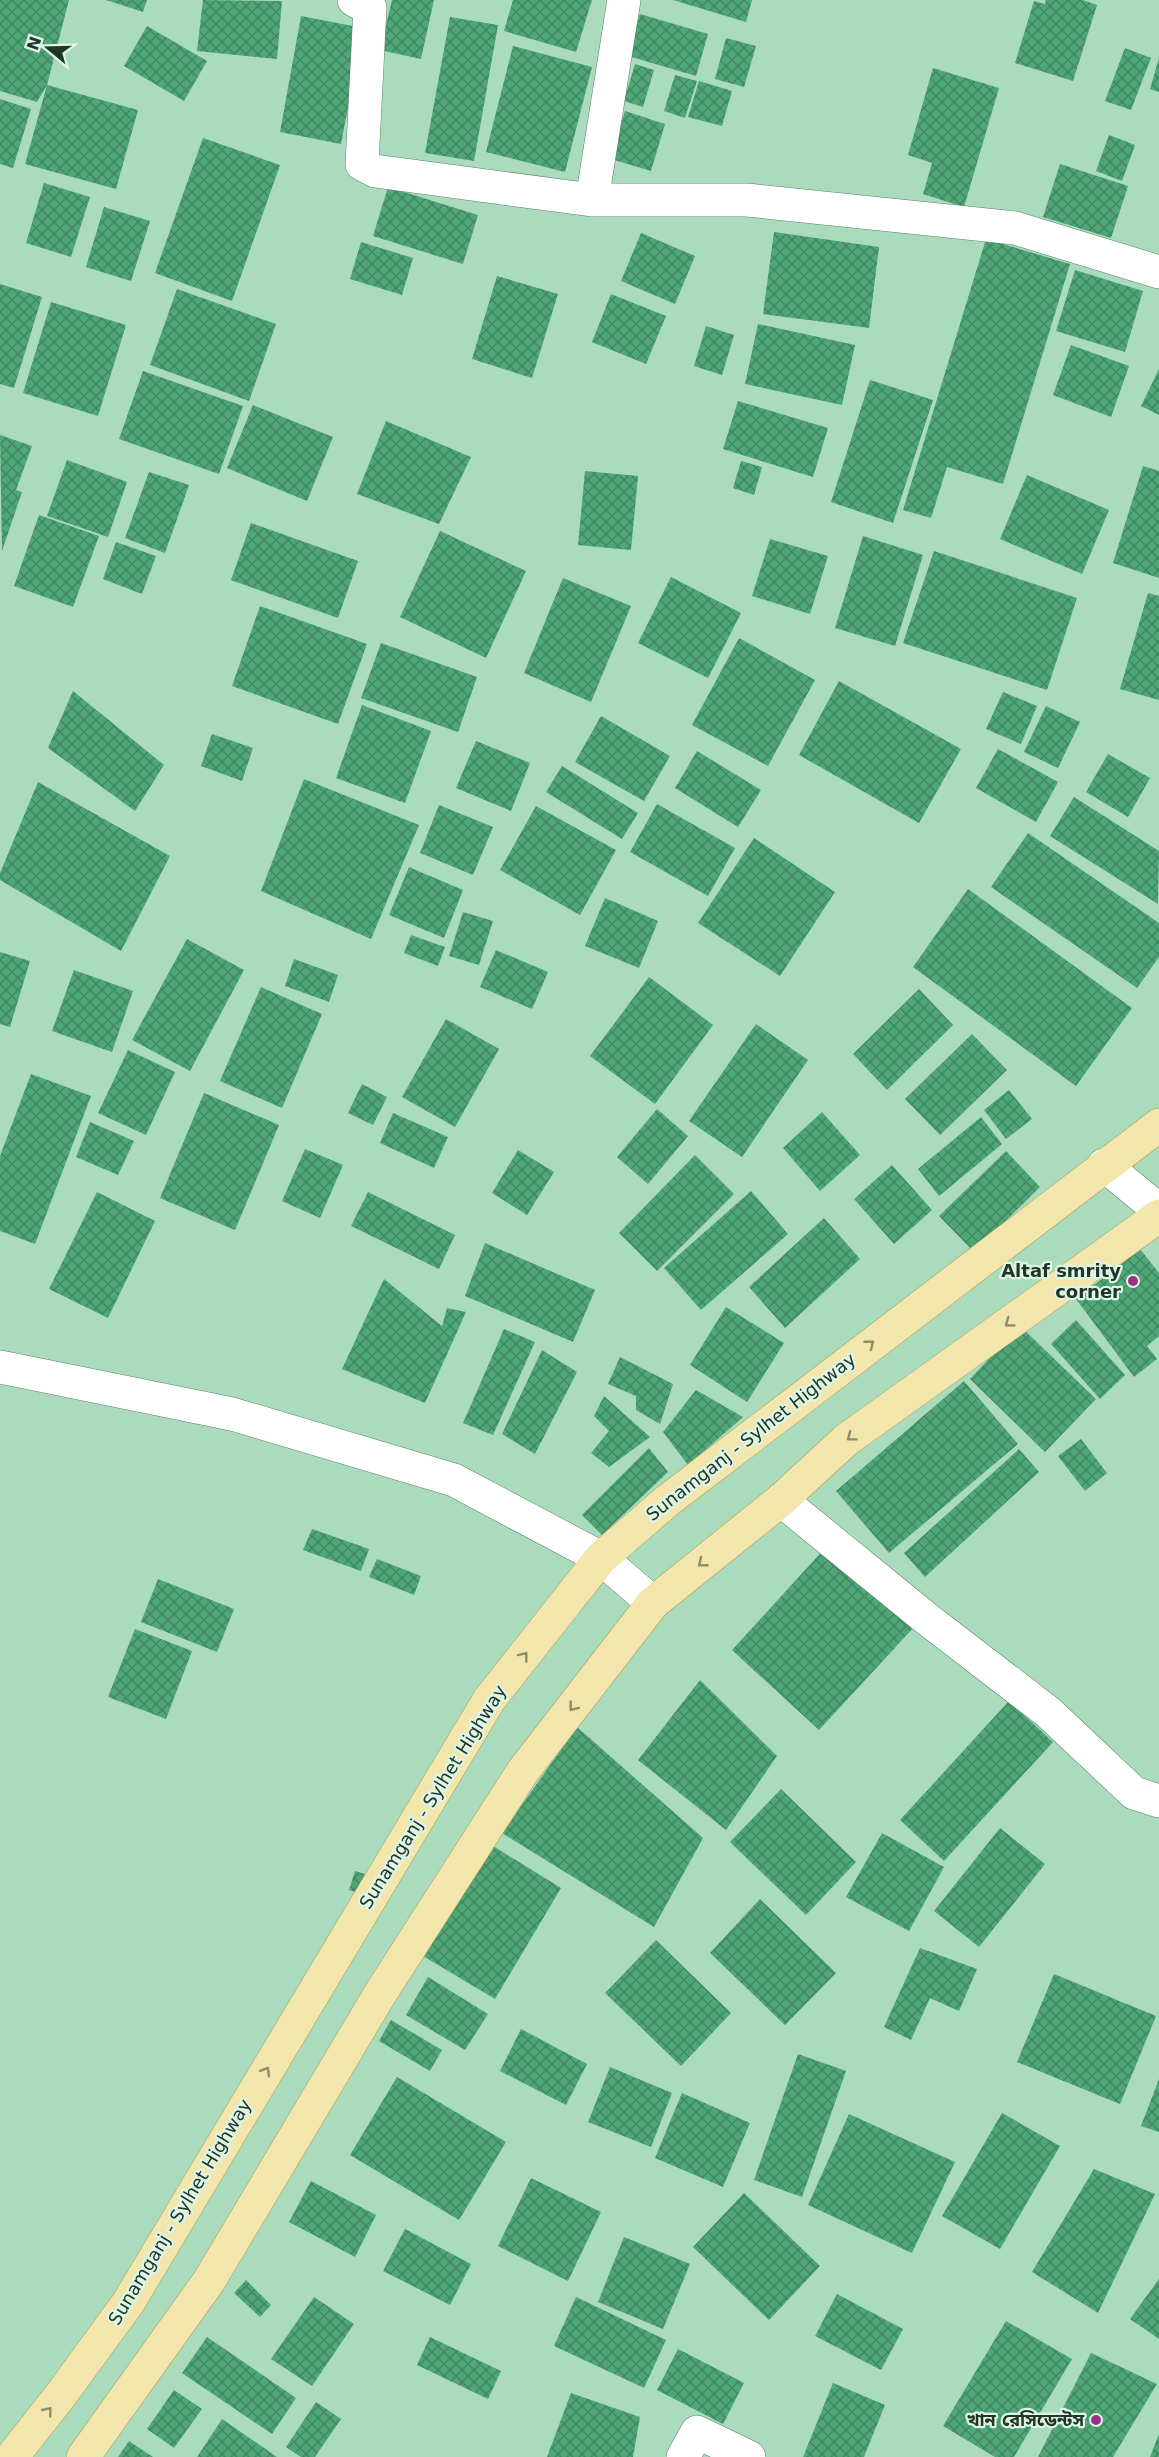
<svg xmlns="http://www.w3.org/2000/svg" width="1159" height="2457" font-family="'DejaVu Sans','Noto Sans Bengali',sans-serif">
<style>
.building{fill:url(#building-cross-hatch)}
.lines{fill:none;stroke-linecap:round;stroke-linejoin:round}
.minor-casing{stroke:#568367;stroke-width:34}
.tertiary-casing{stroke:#568367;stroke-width:34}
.primary-casing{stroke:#a49d5a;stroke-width:34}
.minor{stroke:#fff;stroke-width:33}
.tertiary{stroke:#fff;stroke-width:33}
.primary{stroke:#f2e6ac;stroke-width:33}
.oneway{stroke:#8a8e6a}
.poi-dot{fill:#9f2d89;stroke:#ddf6e6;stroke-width:2}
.labels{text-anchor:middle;stroke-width:4.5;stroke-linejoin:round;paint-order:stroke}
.poi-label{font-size:18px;font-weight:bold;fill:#213529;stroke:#ddf6e6;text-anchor:end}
.street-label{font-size:18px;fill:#213529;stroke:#ddf6e6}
</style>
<defs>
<pattern id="building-cross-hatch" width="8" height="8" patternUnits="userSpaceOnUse" patternTransform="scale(1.5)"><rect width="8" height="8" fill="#4fa676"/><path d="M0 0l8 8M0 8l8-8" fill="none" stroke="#418861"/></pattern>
</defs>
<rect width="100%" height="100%" fill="#abdbbd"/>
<path class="building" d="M0 0H69L47 85 37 102 0 91Z
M106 0H147L143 12Z
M203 0 282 1 277 59 197 51Z
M392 0H434L421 59 380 50Z
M513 0H592L576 52 504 31Z
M673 0H752L746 22Z
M1046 0H1083L1097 5 1073 81 1015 63 1034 1 1045 4Z
M640 14 708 34 696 76 628 56Z
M301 16 363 28 341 144 280 132Z
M450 17 498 25 474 161 425 153Z
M147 26 207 61 184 101 124 66Z
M726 38 756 46 744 87 715 79Z
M513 46 592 67 565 172 486 152Z
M1125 48 1151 58 1131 110 1105 101Z
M1159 58V92L1150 89Z
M635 64 654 70 643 107 624 101Z
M933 68 999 88 964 207 923 194 932 163 908 155Z
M675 75 697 81 685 118 664 111Z
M699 81 732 91 722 126 688 117Z
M47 85 138 110 116 189 25 164Z
M0 99 31 109 13 168 0 164Z
M625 111 665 124 651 171 611 159Z
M1109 135 1135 145 1122 181 1096 171Z
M203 138 280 165 232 301 155 273Z
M1060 164 1128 186 1111 238 1043 217Z
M44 183 90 197 71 257 26 243Z
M388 187 478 215 463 264 373 236Z
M104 207 150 221 131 281 86 267Z
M774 232 879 247 869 328 763 314Z
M641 233 695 256 675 304 621 281Z
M986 239 1070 264 1003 484 947 467 931 518 903 510Z
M361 242 413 258 402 295 350 279Z
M1075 270 1143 291 1125 352 1056 331Z
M497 276 558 294 532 378 472 359Z
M0 284 42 297 14 388 0 384Z
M177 289 276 324 249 401 150 365Z
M611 294 666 316 646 364 592 342Z
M51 302 126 325 98 416 23 393Z
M758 324 855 345 842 405 745 384Z
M706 326 734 335 722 375 694 366Z
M1071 345 1129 366 1111 417 1053 395Z
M1159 369V415L1141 406Z
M143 371 243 406 219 474 119 439Z
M870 380 933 400 893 523 831 502Z
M738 401 828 428 813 477 723 449Z
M253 405 333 437 307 501 227 468Z
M386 421 471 457 439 524 357 494Z
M0 435 32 446 16 490 22 492 2 551Z
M67 460 127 482 108 537 47 516Z
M741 461 762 467 754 495 733 488Z
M1143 466 1159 471V578L1113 563Z
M585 471 638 476 631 550 578 545Z
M149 472 189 485 165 553 125 538Z
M1027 475 1109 510 1082 574 1000 539Z
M39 515 99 536 73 607 14 586Z
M251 523 358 561 338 618 231 580Z
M440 531 526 571 486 658 400 617Z
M863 536 923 555 895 646 835 628Z
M770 539 828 556 810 614 752 596Z
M116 542 156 556 142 594 103 579Z
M934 551 1077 598 1047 690 903 643Z
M671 577 741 613 708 678 638 643Z
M563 578 631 606 591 702 524 673Z
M1148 593 1159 596V700L1120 689Z
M260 606 367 644 338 724 232 686Z
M739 638 815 680 768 766 692 725Z
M381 643 477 677 458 732 361 698Z
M839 681 961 749 919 823 799 755Z
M73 691 164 765 135 811 48 748Z
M1003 692 1037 706 1021 744 986 729Z
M362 705 431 731 405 803 336 778Z
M1046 706 1080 722 1058 768 1024 752Z
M601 716 670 756 644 801 575 762Z
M212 734 253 748 242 781 201 766Z
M476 741 530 763 511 811 456 788Z
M998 749 1058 782 1036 822 976 788Z
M697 751 761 790 738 827 675 788Z
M1108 754 1150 778 1128 817 1086 792Z
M562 766 638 813 622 839 546 792Z
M304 779 419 825 371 939 261 891Z
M38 782 170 856 121 951 0 880V873Z
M1074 797 1159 851 1158 904 1050 836Z
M657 804 735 848 708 896 630 852Z
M439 805 493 827 473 875 420 853Z
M536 806 616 850 580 915 500 870Z
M1028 833 1159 923V957L1137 988 991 887Z
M754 838 835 892 780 976 698 923Z
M409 867 463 890 444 938 389 915Z
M968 889 1132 1008 1076 1086 913 967Z
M605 898 658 921 639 968 585 946Z
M463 912 493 921 479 965 449 956Z
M411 935 445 947 438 966 404 953Z
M187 939 244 970 190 1071 132 1040Z
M496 950 548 972 532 1009 480 987Z
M0 952 30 961 10 1027 0 1024Z
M294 959 338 975 329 1002 285 986Z
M74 970 133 991 112 1052 52 1031Z
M649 977 713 1025 655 1104 590 1056Z
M261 987 322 1014 282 1108 220 1081Z
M919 989 953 1025 887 1090 853 1054Z
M446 1019 499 1049 455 1127 402 1097Z
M756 1024 808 1060 742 1157 689 1121Z
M972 1034 1007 1070 940 1135 905 1099Z
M128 1050 175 1072 146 1135 98 1113Z
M31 1074 91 1096 35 1244 0 1231V1156Z
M362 1084 387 1097 373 1125 348 1113Z
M1009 1090 1032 1119 1006 1139 984 1110Z
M204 1093 279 1125 235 1230 160 1198Z
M657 1109 688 1136 648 1184 617 1157Z
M822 1112 860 1155 820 1191 783 1148Z
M393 1113 448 1137 434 1168 380 1143Z
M981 1117 1002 1144 939 1196 918 1169Z
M90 1122 134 1141 118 1175 76 1157Z
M305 1149 343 1165 320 1218 282 1201Z
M518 1150 554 1172 527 1215 492 1193Z
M1006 1151 1040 1187 974 1252 939 1216Z
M695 1155 734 1194 657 1271 619 1233Z
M892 1165 932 1210 894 1244 854 1199Z
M751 1191 788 1234 701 1310 664 1268Z
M97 1192 155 1221 108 1318 49 1289Z
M368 1192 455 1235 439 1269 351 1226Z
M824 1218 860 1259 785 1328 749 1287Z
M485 1243 595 1290 573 1342 465 1296Z
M1140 1249 1159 1273V1336L1147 1346 1157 1359 1134 1377 1076 1299Z
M384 1279 442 1326 447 1308 466 1312 425 1403 342 1369Z
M726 1307 784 1343 747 1402 690 1365Z
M1076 1320 1125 1375 1100 1399 1051 1344Z
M1020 1326 1096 1399 1045 1452 970 1379Z
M504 1329 535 1342 493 1435 463 1423Z
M542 1350 577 1372 535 1454 502 1434Z
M620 1357 673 1384 660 1424 636 1410V1396L608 1384Z
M964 1381 1018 1444 889 1553 836 1491Z
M696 1390 743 1417 688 1465 663 1432Z
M604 1396 650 1437 609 1467 591 1453 609 1431 594 1416Z
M1081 1439 1107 1473 1085 1491 1058 1456Z
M649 1448 668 1472 602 1535 582 1515Z
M1019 1449 1039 1472 925 1577 904 1553Z
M312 1529 369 1549 361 1571 303 1550Z
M828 1545 915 1626 819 1730 732 1650Z
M377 1559 421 1576 414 1595 369 1577Z
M158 1579 234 1609 217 1652 141 1622Z
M135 1629 192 1651 166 1719 108 1697Z
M700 1680 777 1756 726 1830 638 1760Z
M1009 1701 1053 1742 944 1861 900 1820Z
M577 1727 703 1838 654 1927 502 1833Z
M781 1789 856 1862 806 1915 730 1842Z
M1000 1828 1045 1864 979 1947 934 1911Z
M882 1833 944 1867 909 1931 846 1897Z
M485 1841 561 1888 495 1999 418 1953Z
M355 1871 365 1874 359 1893 349 1890Z
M760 1899 836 1973 785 2025 710 1953Z
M656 1940 731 2013 681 2066 605 1993Z
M920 1948 977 1969 959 2011 930 1998 911 2040 884 2027Z
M1054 1974 1156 2016 1120 2104 1017 2062Z
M428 1977 488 2014 465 2050 406 2015Z
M391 2020 442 2050 430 2071 379 2041Z
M521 2029 587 2064 566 2105 500 2071Z
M798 2054 846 2071 802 2197 754 2180Z
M610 2067 672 2093 651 2147 588 2122Z
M397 2077 506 2142 459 2220 350 2155Z
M1159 2079V2132L1141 2126Z
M682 2093 750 2123 723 2187 655 2158Z
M1002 2113 1060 2146 1000 2249 942 2216Z
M849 2114 955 2162 912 2253 808 2205Z
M1094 2169 1155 2194 1098 2313 1032 2272Z
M531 2178 601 2212 568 2281 498 2246Z
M311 2181 376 2215 355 2257 289 2222Z
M744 2193 820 2266 769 2320 693 2247Z
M405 2229 471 2264 450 2305 383 2271Z
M624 2237 690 2264 663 2329 598 2302Z
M1159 2279V2339L1130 2319Z
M246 2280 271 2305 260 2317 234 2293Z
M837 2294 903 2329 881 2370 815 2336Z
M314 2297 354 2324 312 2386 271 2359Z
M576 2297 666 2340 644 2388 554 2346Z
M1006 2321 1072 2359 1014 2457H995L943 2426Z
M207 2337 296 2398 272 2434 182 2373Z
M430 2337 501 2371 488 2399 417 2365Z
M678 2349 744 2383 723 2424 657 2390Z
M1091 2353 1157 2384 1113 2457H1038Z
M833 2383 885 2405 864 2457H803Z
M174 2390 202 2409 174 2448 147 2429Z
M571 2393 640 2417 633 2457H547Z
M316 2402 341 2419 315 2457H301L286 2447Z
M222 2419 277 2457H197Z
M1159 2434V2457H1150Z
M129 2441 153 2457H118Z"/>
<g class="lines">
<defs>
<path id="minor" d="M354 0 370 8 362 164 375 171 592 200H747L1015 228 1159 272
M592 200 624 0
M0 1367 232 1414 454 1480 601 1558 653 1603
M781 1500 927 1619 1048 1712 1134 1793 1159 1801
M683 2457 697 2432 749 2457"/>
<path id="tertiary" d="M1104 1165 1159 1210"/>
<path id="primary" d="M12 2457 60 2396 128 2303 489 1700 601 1558 667 1501 1159 1125
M83 2457 209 2281 380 1994 523 1771 653 1603 781 1500 846 1440 1159 1216"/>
</defs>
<use href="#minor" class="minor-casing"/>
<use href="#tertiary" class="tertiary-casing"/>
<use href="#primary" class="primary-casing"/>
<use href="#minor" class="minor"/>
<use href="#tertiary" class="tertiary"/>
<use href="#primary" class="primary"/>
</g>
<defs><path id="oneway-chevron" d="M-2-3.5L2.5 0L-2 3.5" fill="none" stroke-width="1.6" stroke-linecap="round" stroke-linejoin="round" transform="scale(1.5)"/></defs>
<g class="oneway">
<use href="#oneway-chevron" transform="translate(1009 1323) rotate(144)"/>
<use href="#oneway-chevron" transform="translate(870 1344) rotate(-38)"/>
<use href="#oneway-chevron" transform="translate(851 1437) rotate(143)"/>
<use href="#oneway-chevron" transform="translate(702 1563) rotate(141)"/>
<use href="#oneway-chevron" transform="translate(524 1656) rotate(-52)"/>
<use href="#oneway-chevron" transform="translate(573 1707) rotate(128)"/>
<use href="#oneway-chevron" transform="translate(266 2071) rotate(-59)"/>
<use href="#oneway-chevron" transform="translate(48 2411) rotate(-51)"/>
</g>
<g class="poi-dot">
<circle cx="1133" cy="1281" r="6"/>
<circle cx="1096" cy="2420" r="6"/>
</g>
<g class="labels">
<g class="poi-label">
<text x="1121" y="1277">Altaf smrity<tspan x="1121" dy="21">corner</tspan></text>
<text x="1084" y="2426">খান রেসিডেন্টস</text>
</g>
<g class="street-label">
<text transform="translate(751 1437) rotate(-38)" y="6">Sunamganj - Sylhet Highway</text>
<text transform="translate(433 1797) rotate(-58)" y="6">Sunamganj - Sylhet Highway</text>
<text transform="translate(180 2212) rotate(-59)" y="6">Sunamganj - Sylhet Highway</text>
</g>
</g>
<g transform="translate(48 48) rotate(289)" stroke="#ddf6e6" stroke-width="4.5" paint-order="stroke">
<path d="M0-4.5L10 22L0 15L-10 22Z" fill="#213529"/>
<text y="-9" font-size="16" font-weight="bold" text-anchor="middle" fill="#213529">N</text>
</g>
</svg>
